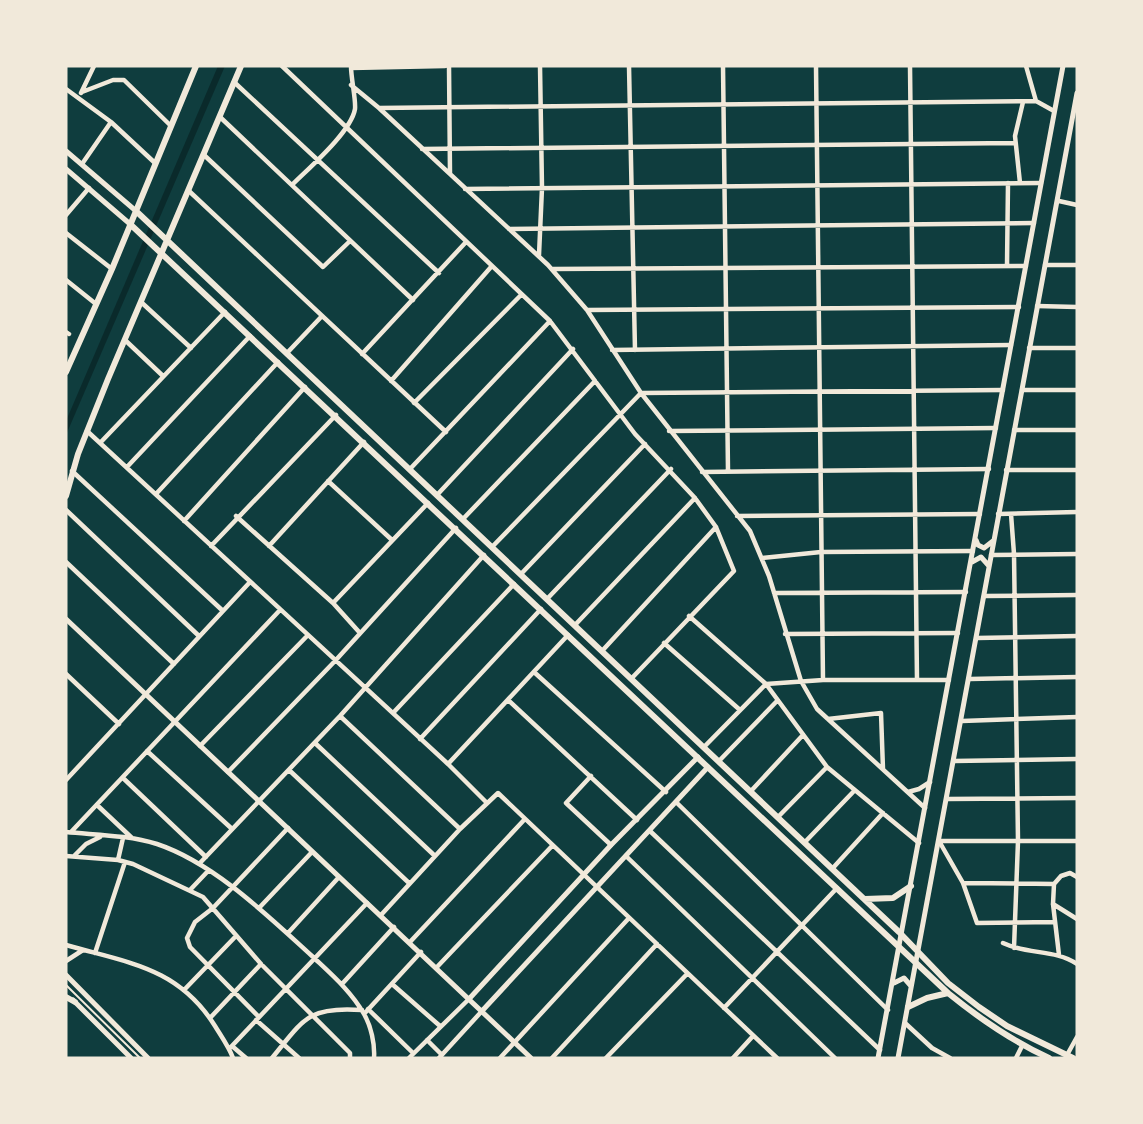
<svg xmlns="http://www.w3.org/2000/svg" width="1143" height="1124" font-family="Jost,sans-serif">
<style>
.water{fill:#0a2a2b}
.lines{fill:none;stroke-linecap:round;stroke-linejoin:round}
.service{stroke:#f1e9da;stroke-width:2}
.minor{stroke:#f1e9da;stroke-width:4.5}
.tertiary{stroke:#f1e9da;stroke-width:5}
.secondary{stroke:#f1e9da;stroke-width:6}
</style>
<rect width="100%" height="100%" fill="#0f3d3e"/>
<path class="water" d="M218 66H225L66 435V421Z"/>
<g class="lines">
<path class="service" d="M66 985 140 1058"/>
<path class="minor" d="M282 66 550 321 635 434 695 498 716 527 734 571 631 679
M449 66 450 174
M629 66 635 350
M723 66 728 471
M816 66 823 680
M910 66 917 680
M1026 66 1036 101 1054 111
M351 68 445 66
M234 82 439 273
M351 85 379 108 548 265 587 310 641 393 750 531 769 576 801 681 817 709 925 808
M66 89 111 122 155 163
M82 92 113 80H124L170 125
M81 93 94 66
M379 108 1036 101
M220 117 413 300
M422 149 1015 143
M204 155 323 267 350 241
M82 164 111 122
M1020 183 1015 136 1023 102
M292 185C309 168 351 132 355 109 356 99 351 79 351 66
M465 189 1041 183
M189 191 446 432
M1059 201 1077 205
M66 215 89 188
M509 229 1034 223
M66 233 112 269
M539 255 542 188 540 66
M1045 265H1077
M1007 266 1008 183
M552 269 1026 266
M66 280 96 304
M141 302 191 348
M1037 306 1077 307
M587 310 1019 307
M66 332 69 334
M125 340 163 376
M1029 348H1077
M612 350 1011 345
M287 353 322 316
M362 354 466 242
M391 381 491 267
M1022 390H1077
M414 403 521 295
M1014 430H1077
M87 431 448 764 487 803
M669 431 996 428
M100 443 225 312
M127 467 250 336
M410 469 550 321
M1006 470H1077
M72 471 223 611
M702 472 989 469
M328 481 392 540
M156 494 278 362
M437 495 573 349
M66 510 199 636
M998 514 1077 512
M1011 514 1014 554 1018 841 1014 948
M236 516 333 603 360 633
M737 516 980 514
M463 519 595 381
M184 521 305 387
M211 546 336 415
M269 546 364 442
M492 547 641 393 1003 390
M991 555 1077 554
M762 558 821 552 973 551
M66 562 174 664
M521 574 645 444
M774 593 966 592
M984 596 1077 595
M547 599 671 469
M333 603 428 503
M689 616 766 684 827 767 919 843
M575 625 695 498
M785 634 958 633
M977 638 1077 636
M664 643 740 710
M602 651 716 527
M534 672 666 792
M66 674 119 724
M970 679 1077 677
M766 684 823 680H949
M508 700 637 820
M393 713 514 584
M340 716 460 829
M828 719 881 713 883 769
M962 721 1077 717
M420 739 541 609
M315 743 435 856
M200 746 308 635
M704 747 766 684
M147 751 231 828
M719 761 777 701
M954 761 1077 759
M448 764 568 635
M289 770 409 883
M228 772 335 661 456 528
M591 776 566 803 611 845
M123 778 206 857
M66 780 250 582
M751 791 802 736
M908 792 919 789 930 782
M947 799 1077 798
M676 802 888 1010
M97 805 132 838
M778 817 827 767
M650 831 880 1050
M66 832C96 835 128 835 157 844 214 863 268 916 312 956 331 974 351 991 364 1014 371 1026 375 1044 374 1058
M71 832 280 610
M805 842 855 790
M66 856 118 860 133 864 203 897 261 964 350 1053V1058
M74 856 86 844 100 837
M627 857 835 1058
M118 860 123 838
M199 864 340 716 484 555
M832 869 883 813
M963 883 1054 884
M1054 884 1053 904 1059 955
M1054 884 1061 876 1070 873 1077 877
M190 890 208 871
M1053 904 1077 919
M259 908 312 852
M381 915 460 829 498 793 777 1058
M1054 922 977 923 963 883 939 841H1077
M288 933 339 877
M410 942 524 820
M1003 943C1028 955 1055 949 1077 964
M66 945C128 963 178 967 215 1026 221 1036 229 1047 233 1058
M95 953 125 862
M66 961 83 950
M437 967 552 846
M342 984 394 927
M392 984 440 1026
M185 989 236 936
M724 1008 837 888
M368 1009 413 1053
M364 1014 421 952
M259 1017 190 947 187 938 195 922 213 908 288 828
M210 1018 261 964
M256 1020 299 1058
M905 1023 932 1048 950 1058
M427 1040 442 1055
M232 1046 246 1058
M229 1049 367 903
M1067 1055 1077 1037
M272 1058C304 1019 308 1006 362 1010
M409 1058 469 999
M439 1058 482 1011
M500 1058 629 918
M552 1058 657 944
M606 1058 687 974
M733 1058 753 1036
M1016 1058 1022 1046"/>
<path class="tertiary" d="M66 151 136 211
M66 169 130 224
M976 540 978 545 984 548 993 541
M972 562 981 557 989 566
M66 619 531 1058
M66 975 148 1058
M894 983 904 978 911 986
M469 999 611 845 698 757
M73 1000 131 1058
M482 1011 708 767
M878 1058 1063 66
M898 1058 1077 93"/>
<path class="secondary" d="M136 211 899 932 948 983 979 1007 1007 1026 1073 1058
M130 224 948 993C980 1019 1012 1041 1049 1058
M66 372 112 269 196 66
M66 496 78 454 108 379 241 66
M865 899 893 898 911 886
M66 997 75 1002
M908 1007 927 998 948 993"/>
</g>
<rect width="1143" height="1124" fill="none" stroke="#f1e9da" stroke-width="135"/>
</svg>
